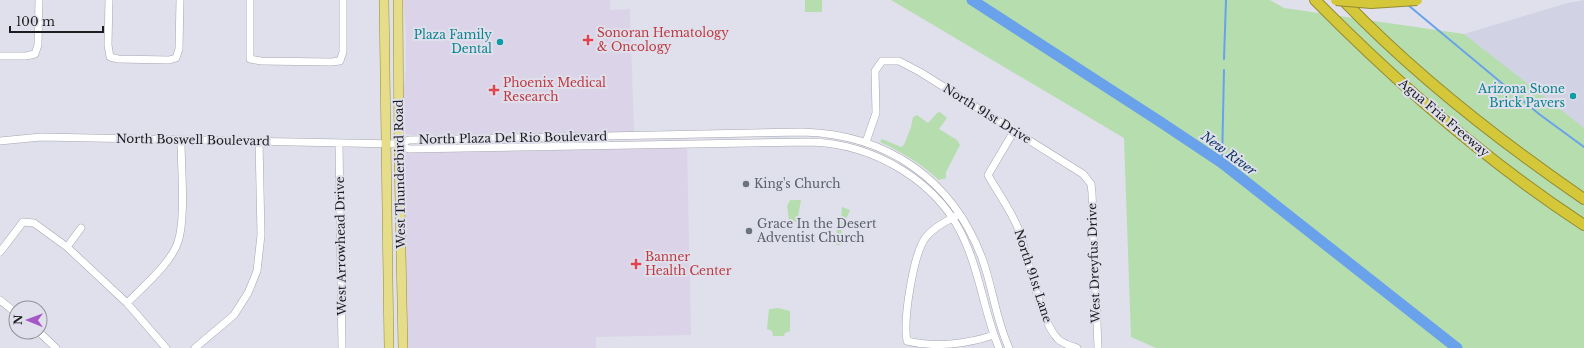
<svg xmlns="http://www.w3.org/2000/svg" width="1584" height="348" font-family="'Libre Baskerville',serif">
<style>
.commercial{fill:#dbd3e7}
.built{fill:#d1d3e5}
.green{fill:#b6ddae}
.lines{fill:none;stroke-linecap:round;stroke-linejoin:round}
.stream{stroke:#69a2eb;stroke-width:2}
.river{stroke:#69a2eb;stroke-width:11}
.minor-casing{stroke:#a5a6b0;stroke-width:8}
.major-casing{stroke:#948c31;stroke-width:10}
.highway-casing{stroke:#948c31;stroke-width:12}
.minor{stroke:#fff;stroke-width:7}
.major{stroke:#e5dd89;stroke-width:9}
.highway{stroke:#d4c73a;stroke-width:10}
.highway-bridge-casing{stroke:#948c31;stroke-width:12;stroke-linecap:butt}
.highway-bridge{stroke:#d4c73a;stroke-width:10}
.health-dot{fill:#e0444e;stroke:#dfe0eb;stroke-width:1.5}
.culture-dot{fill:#0f9aa8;stroke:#dfe0eb;stroke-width:1.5}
.worship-dot{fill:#6b7280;stroke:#dfe0eb;stroke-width:1.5}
.labels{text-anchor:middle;stroke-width:4;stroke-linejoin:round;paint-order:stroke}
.health-label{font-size:12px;fill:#be3a42;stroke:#dfe0eb;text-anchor:start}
.culture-label{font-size:12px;fill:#0d838f;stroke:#dfe0eb;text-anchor:end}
.street-label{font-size:12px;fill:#1d1d21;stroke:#dfe0eb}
.worship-label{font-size:12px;fill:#5b616d;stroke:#dfe0eb;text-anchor:start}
.water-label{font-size:13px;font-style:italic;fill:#123968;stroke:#dfe0eb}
</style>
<rect width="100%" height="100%" fill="#dfe0eb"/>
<path class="commercial" d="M403 0H610V10L630 9 634 132 408 135 404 131V126L403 97 406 67V32Z
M687 148 691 335 596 337V348H408L404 159 407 153Z"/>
<path class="built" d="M1584 0V132L1464 34 1568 3Z"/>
<path class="green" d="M805 0H822V12H805Z
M891 0H1270L1284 8 1464 34 1584 128V348H1156L1131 337 1124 138Z
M940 112 947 118 939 129 957 140 960 145 946 172V178L939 180C921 164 902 152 880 142L882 139 901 147 904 145 911 127 913 117 917 115 928 123 937 113Z
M790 200H801L797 222 789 220 787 206Z
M842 207 850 210 842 228 840 245H836L837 224H841Z
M778 308 790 311V331L785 333 784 336H773L772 331 767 329 769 309Z"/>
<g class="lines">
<path class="stream" d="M1408 5 1539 114 1584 147
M1224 59 1226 0
M1222 163 1224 70"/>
<path class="river" d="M972 0 1159 121 1222 163 1457 348"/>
<defs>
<path id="minor" d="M109 0 108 45 110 57 118 59 169 60 176 58 179 49 180 0
M250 0V59L261 61 331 62 340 61 343 52V0
M0 56H26L35 54 38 45 39 0
M1014 131 988 175C998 193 1010 209 1018 228 1029 256 1039 321 1058 339 1063 344 1071 346 1077 348
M0 141 41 137 398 144 409 140 802 132C887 134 954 180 983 261 993 289 996 320 1009 348
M866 142 876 113 875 71 882 61H899L920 72 1083 174 1091 184 1092 193 1098 348
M339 143 342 348
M398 144 409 149 808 142C874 143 942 182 967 246 981 279 985 315 999 348
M956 216C946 221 933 228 926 237 913 254 903 320 907 341 935 348 967 344 994 335
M67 247 81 228
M0 252 23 222 34 223 67 247 127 303 166 348
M0 300 16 313
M127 303C143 287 171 263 178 242 186 217 181 167 181 140
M39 332 56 348
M195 348 234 315 248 293 257 271 261 235 259 141"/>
<path id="major" d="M384 0 389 348
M398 0 399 157 403 348"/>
<path id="highway" d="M1315 0C1397 83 1486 161 1584 225
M1343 0C1416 76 1498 140 1584 199"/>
</defs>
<use href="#minor" class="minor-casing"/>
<use href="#major" class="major-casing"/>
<use href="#highway" class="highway-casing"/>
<use href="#minor" class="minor"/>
<use href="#major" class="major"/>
<use href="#highway" class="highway"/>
<defs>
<path id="highway-bridge" d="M1336 0 1371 3 1417 0"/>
</defs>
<use href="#highway-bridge" class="highway-bridge-casing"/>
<use href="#highway-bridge" class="highway-bridge"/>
</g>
<g class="health-dot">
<path d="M586 34h4v4h4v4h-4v4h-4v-4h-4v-4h4z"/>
<path d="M492 84h4v4h4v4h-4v4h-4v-4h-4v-4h4z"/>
<path d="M634 258h4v4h4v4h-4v4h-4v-4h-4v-4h4z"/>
</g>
<g class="culture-dot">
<circle cx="500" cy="42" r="4"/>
<circle cx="1573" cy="96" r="4"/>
</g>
<g class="worship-dot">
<circle cx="746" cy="184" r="4"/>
<circle cx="749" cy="231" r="4"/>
</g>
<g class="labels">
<g class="health-label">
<text x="597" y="37">Sonoran Hematology<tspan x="597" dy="14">&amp; Oncology</tspan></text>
<text x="503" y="87">Phoenix Medical<tspan x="503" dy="14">Research</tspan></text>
<text x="645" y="261">Banner<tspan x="645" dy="14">Health Center</tspan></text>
</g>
<g class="culture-label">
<text x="492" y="39">Plaza Family<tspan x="492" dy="14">Dental</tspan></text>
<text x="1565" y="93">Arizona Stone<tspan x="1565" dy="14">Brick Pavers</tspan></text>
</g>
<g class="street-label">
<text transform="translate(987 114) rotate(32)" y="4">North 91st Drive</text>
<text transform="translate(1444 118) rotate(40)" y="4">Agua Fria Freeway</text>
<text transform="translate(513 138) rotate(-1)" y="4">North Plaza Del Rio Boulevard</text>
<text transform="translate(193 140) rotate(1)" y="4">North Boswell Boulevard</text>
<text transform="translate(400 174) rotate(-91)" y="4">West Thunderbird Road</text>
<text transform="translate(341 246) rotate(-91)" y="4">West Arrowhead Drive</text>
<text transform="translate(1094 263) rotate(-92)" y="4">West Dreyfus Drive</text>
<text transform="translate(1033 276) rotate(72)" y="4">North 91st Lane</text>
</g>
<g class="worship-label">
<text x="754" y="188">King's Church</text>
<text x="757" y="228">Grace In the Desert<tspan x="757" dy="14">Adventist Church</tspan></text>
</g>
<g class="water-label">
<text transform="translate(1229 153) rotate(36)" y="5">New River</text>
</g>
</g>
<g transform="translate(28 320) rotate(271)"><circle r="19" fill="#dfe0eb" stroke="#91929a"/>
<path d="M0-3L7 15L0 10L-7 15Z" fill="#a557c8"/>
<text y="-6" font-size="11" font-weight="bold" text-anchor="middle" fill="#1d1d21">N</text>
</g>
<path d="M10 26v6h93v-6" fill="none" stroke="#1d1d21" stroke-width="2"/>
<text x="16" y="26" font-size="12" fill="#1d1d21" stroke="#dfe0eb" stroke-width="3" paint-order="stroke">100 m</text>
</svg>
